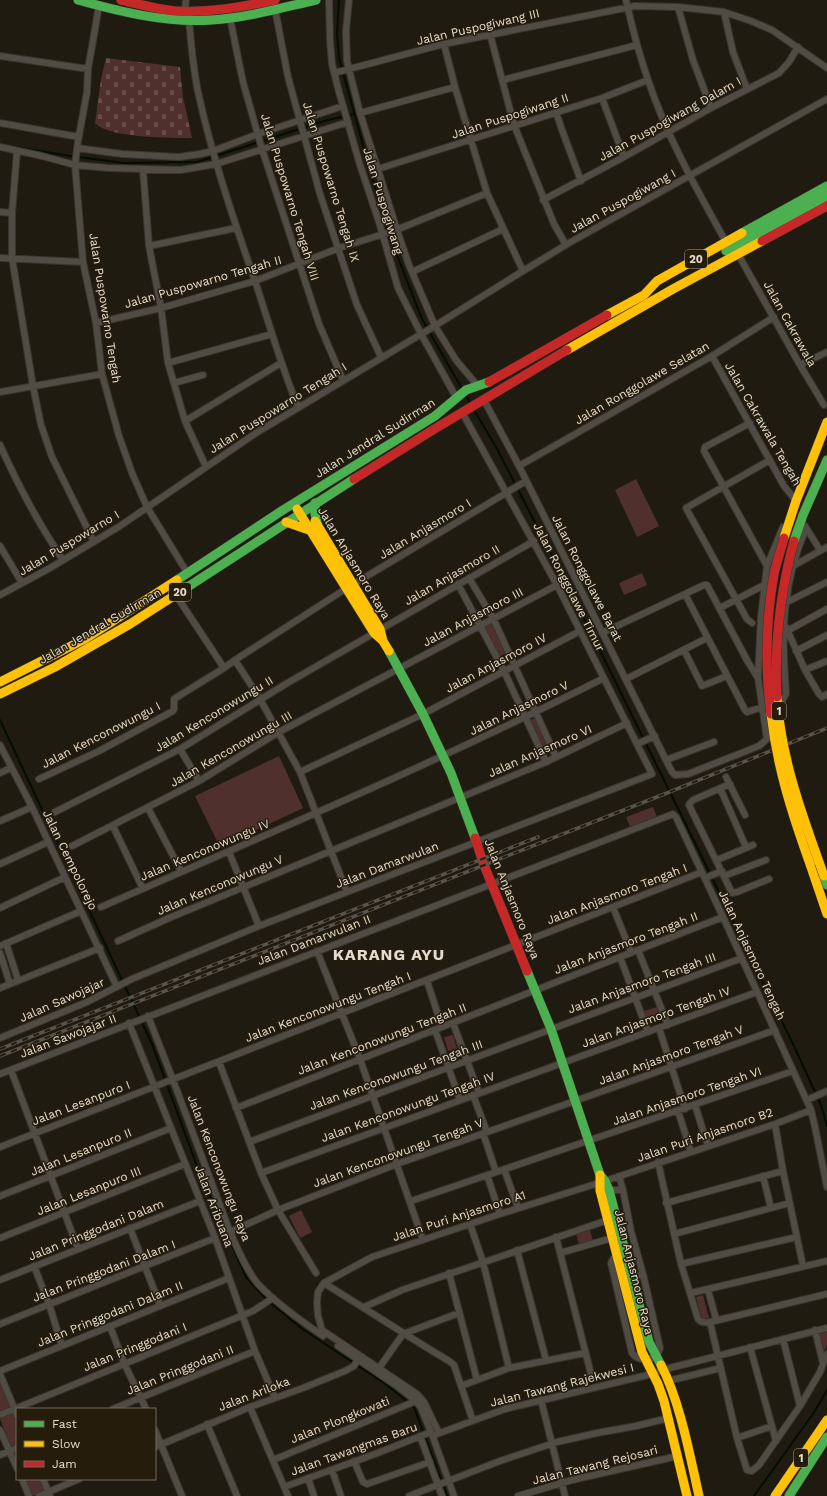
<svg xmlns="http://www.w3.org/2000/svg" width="827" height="1496" font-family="'Work Sans',sans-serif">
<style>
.green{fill:#4f302d}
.cemetery{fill:url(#cemetery-stones)}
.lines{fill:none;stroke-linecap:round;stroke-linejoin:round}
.stream{stroke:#030d02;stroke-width:2}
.street-casing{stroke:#38352e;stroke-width:8}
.fast-casing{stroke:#38352e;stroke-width:10}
.slow-casing{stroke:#38352e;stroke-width:10}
.jam-casing{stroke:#38352e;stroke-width:10}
.street{stroke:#504c44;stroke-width:6}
.fast{stroke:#4caf50;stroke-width:9}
.slow{stroke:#ffc107;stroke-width:9}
.jam{stroke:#c62828;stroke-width:9}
.rail-casing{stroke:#58544d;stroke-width:3.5}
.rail{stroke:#261c0b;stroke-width:2;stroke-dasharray:6;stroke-linecap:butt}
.slow-bridge-casing{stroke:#38352e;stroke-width:10;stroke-linecap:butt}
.jam-bridge-casing{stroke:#38352e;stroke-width:10;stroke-linecap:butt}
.slow-bridge{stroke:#ffc107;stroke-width:9}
.jam-bridge{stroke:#c62828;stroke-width:9}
.labels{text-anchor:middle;stroke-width:3;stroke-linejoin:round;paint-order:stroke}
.shield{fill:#261c0b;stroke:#aaa296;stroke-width:1}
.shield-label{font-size:11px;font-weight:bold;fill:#e3dcd2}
.street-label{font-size:12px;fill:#e3dcd2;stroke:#261c0b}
.district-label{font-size:16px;font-weight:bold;letter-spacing:1px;fill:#e3dcd2;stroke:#261c0b}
</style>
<defs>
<pattern id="cemetery-stones" width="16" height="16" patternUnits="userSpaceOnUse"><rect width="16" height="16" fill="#4f302d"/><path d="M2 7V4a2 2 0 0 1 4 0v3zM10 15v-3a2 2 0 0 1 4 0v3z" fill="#684d4b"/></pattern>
</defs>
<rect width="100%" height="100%" fill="#201b11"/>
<path class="green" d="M636 479 659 526 637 537 615 490Z
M642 573 647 585 624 595 619 583Z
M491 623 506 653 498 657 483 627Z
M537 717 550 747 542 751 528 721Z
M279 756 303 808 220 847 195 796Z
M653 807 657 817 630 827 626 817Z
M657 1007 660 1016 647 1021 644 1011Z
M453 1035 457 1049 448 1051 444 1037Z
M301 1210 312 1232 300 1238 289 1216Z
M590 1230 593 1241 579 1244 576 1234Z
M703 1295 709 1318 702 1320 696 1297Z
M827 1331V1345L824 1352 822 1350 818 1334Z
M0 1378 17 1420V1460L0 1419Z
M25 1479H41L46 1491 32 1496Z"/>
<path class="cemetery" d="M106 58 180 67 183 97 192 138C171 138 108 138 95 123L101 79Z"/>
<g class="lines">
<path class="stream" d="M339 0 337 32 339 58 373 181 393 245 422 319 462 389
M3 145 70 156 124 163 197 162 324 121 354 114
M465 394 470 403
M474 410 496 447 572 594 699 851 793 1044 821 1105 827 1126
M0 720 152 1044 197 1166 246 1277 267 1300 301 1328 384 1383 408 1402
M411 1405 414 1407 447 1496
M754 1496 815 1411 827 1390"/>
<defs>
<path id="street" d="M329 0 330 41 332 64 339 92 360 165 379 222 398 288 421 334 456 397
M349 0 346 31 347 61 360 113 397 230 409 265 435 326 456 360 477 385
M626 0C632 27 639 54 648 80 667 137 697 190 726 242
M99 6 88 69 87 92 78 141 75 165 83 262 96 323 102 374 119 436 132 473 147 507 188 574
M678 7 693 60 711 108
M275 9 288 77 320 194 357 305 381 357
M185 10 186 0
M724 12 733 52 747 89
M230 18 243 82 262 149 319 324 343 380
M189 20C191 44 193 68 198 92 212 156 233 218 255 281 269 323 281 366 298 407
M490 34 514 125 554 224 566 245
M444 44 455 87 487 193 523 271
M0 56 88 69
M334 73 444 44 635 6 678 7 724 12 751 21 772 30 827 68
M503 80 637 45
M602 98 624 157
M556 112 562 130 581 181
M360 113 455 87
M0 123 79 137
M0 147 42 156 75 165 108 168 181 170 216 164 348 122
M77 148 122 154 179 157 200 154 213 151 258 134 343 106
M17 151 12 213V258L33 386 41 425 52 457 94 542
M378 169 602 98 648 80
M143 170 149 246 161 308 168 363 185 421 206 467
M543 200 624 157 711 108 779 73 789 62 798 47
M0 212 12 213
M149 246 236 228
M738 254 800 365 824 405
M0 258 83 262
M412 272 503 229
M96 323 161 308 255 281 339 248 396 230 487 193
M712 356 784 486 796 501
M168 363 272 334
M800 365 827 352
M174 383 203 375
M0 392 102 374
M484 400 519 466 672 772 675 775 688 774 759 746 767 739 758 678 761 617 767 566 783 527
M185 421 281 363
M750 423 705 447 704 451 767 566
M0 445C17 483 40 526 63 560
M519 466 712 356 774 317
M805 526 820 550
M0 546 22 583
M793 566 827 547
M469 578 493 618 556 757
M458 584 504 671 546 762
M685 594 745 710 747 712 766 706
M0 595 50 568 120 526 256 433 433 327 523 271 569 243 827 99
M176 595 224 668 235 660 260 699 300 772 347 892
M785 603 827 582
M720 608 764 585
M752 623 747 619 686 508 770 460
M786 627 805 670 819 694 822 697 827 694
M787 631 827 609
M602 633 704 585H707L748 662 758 678
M684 650 702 686 727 676
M796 651 827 635
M235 660 347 588 526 481
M805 670 827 661
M626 679 707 638
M776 702 783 699 786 694C784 664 782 632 786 602 789 576 796 552 806 528
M637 744 655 736
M0 745 32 807 117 987
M180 749 199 781
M666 760 714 742
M300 772 423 714 580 631
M0 773 11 768
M726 777 745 815
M39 779 99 751 173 711 174 709V699L224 668
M730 784 693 800 690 803 689 805 732 893 737 892 769 879
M720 788 746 847
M148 808 181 871
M55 812 180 749 284 685 534 541
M0 821 32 807
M113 826 143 889
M72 846 199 781 279 732 557 585
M229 852 259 926
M717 860 753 845
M0 864 48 842
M724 876 766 860
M705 878 722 871
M101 907C270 833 440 761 604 678
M613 907 631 952
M0 908 65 877
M118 941 169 918 546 762 627 723
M6 943 18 980
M0 946 81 911
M638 950 668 1025
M317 951 360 1059 423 1240
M0 953 10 984
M620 957 648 1032
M427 981 442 1027
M0 988 100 948
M148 1016 173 1080 230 1232C238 1249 246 1270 258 1284 274 1301 304 1323 323 1336
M129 1023 215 1238 255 1351 275 1398
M453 1023 479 1093
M659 1028 685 1109
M435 1030 460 1100
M0 1038 87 1002 132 979 168 964 259 926 652 774 557 585 462 412
M219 1062 261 1173 278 1210 316 1273
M11 1070 78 1249
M0 1074 673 814 676 817 723 917 811 1110 815 1127 827 1187
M473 1095 487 1132
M807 1100 827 1091
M695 1105 708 1146
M236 1108 620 957 723 917
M678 1111 691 1152
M775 1124 783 1171 803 1266
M483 1133 496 1172
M249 1142 742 958
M0 1147 702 872
M658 1162 681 1264 698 1319C701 1323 705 1323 710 1322L737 1438 747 1470 752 1471 759 1465 800 1406 820 1372 827 1354
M504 1169 518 1208
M261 1173 757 992
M487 1175 500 1214
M619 1176 623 1190
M763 1176 771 1208
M609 1190H623L631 1231 643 1274 631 1278
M0 1196 171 1128
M411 1201 793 1071
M666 1203 783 1171
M470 1224 483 1262 509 1368
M130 1228 160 1305
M230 1232 278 1210 397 1164 775 1030
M674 1234 790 1203
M556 1237 591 1374
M0 1238 185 1164
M517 1250 546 1360
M560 1253 612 1238
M617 1256 613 1259 611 1263 632 1353C638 1361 649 1361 657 1355L660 1348 643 1274
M681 1264 797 1237
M34 1266 49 1304 62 1346
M449 1273 477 1380
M0 1280 200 1201
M324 1283C366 1309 407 1336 449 1361L454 1365 473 1421
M708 1290 716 1319
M691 1293 827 1261
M364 1307 402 1290 608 1220
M710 1322 827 1294
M0 1324 215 1238
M110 1326 124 1363 146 1409
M815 1330 823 1363
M783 1339 800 1406
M338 1346 397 1386 416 1401 421 1408 433 1437 454 1496
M750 1347 776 1441
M379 1368 403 1334 459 1313
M0 1371 229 1278
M0 1374 17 1415
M668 1381 721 1368
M461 1386 509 1368 585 1353
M541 1400 565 1496
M250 1407 288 1496
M113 1409 255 1351
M0 1415 253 1311 273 1298
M207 1424 237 1496
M0 1430 17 1468
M155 1430 182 1496
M439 1433 424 1402 417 1394 322 1330 318 1316 317 1303 318 1292 324 1283 372 1257 500 1214 605 1181 775 1124 811 1110
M437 1434 505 1409 652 1374 662 1370 827 1328
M420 1436 442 1496
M737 1438 772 1426
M155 1447 250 1407 303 1388 345 1371 354 1366 358 1359
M0 1455 17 1448
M273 1460 416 1401
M354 1461 363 1482 367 1484 430 1462
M332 1470 341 1496
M308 1478 314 1496
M22 1479 29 1496
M43 1479 50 1496
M284 1487 375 1454 431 1432
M39 1496 79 1479
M409 1496 500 1461 557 1442 597 1433 636 1426 669 1418
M518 1496 572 1480 678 1456"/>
<path id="fast" d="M78 0C121 12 166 23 211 20 246 18 281 8 316 0
M742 233 827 186
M726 251 827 196
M315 503V514L318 527
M794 541 803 515 827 460
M177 580 283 510 435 416 466 390 489 382
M183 590 354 479
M389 651 423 714 451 773 475 838
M824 876 827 885
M527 971 551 1029 600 1175 605 1181 609 1190 649 1342 661 1365
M789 1496 827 1437"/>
<path id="slow" d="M607 315 644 295 657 281 742 233
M567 350 673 289 762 241
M297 509 374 633 383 641 389 651
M315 521 380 629 383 641
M286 522 312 531
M784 538 796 501 827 422
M0 682 85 639 177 580
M0 694 55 667 130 624 183 590
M810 864 827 914
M600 1175V1190L642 1352 658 1384 664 1401 687 1496
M661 1365C680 1401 690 1456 699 1496
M775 1496 827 1420"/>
<path id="jam" d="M121 0C139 4 156 9 175 11 209 13 242 7 275 0
M762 241 827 206
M489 382 607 315
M354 479 436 428 567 350
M475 838 484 865 527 971"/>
</defs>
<use href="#street" class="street-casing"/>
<use href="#fast" class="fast-casing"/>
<use href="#slow" class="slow-casing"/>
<use href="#jam" class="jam-casing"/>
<use href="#street" class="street"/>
<use href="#fast" class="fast"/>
<use href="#slow" class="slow"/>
<use href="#jam" class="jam"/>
<defs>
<path id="rail" d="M0 1049 538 837
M0 1056 667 793 827 728"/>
</defs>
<use href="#rail" class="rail-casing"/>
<use href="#rail" class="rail"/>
<defs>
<path id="slow-bridge" d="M777 697C781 760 803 817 824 876
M771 714C777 767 792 814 810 864"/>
<path id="jam-bridge" d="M777 697C774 642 780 593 794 541
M771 714C765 669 766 619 774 574 777 561 781 550 784 538"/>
</defs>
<use href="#slow-bridge" class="slow-bridge-casing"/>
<use href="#jam-bridge" class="jam-bridge-casing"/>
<use href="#slow-bridge" class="slow-bridge"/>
<use href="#jam-bridge" class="jam-bridge"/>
</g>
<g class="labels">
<g class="shield">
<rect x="685" y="250" width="22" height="18" rx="3"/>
<rect x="169" y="583" width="22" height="18" rx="3"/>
<rect x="772" y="702" width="14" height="18" rx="3"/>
<rect x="794" y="1449" width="14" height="18" rx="3"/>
</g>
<g class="shield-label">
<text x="696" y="263">20</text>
<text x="180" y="596">20</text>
<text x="779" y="715">1</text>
<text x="801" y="1462">1</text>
</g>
<g class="street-label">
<text transform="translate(478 27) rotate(-13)" y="4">Jalan Puspogiwang III</text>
<text transform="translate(510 116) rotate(-18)" y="4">Jalan Puspogiwang II</text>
<text transform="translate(670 119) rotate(-29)" y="4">Jalan Puspogiwang Dalam I</text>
<text transform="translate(331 182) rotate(73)" y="4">Jalan Puspowarno Tengah IX</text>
<text transform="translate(290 197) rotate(73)" y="4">Jalan Puspowarno Tengah VIII</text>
<text transform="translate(383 201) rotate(73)" y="4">Jalan Puspogiwang</text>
<text transform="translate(623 201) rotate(-29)" y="4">Jalan Puspogiwang I</text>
<text transform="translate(203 282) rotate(-16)" y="4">Jalan Puspowarno Tengah II</text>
<text transform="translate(105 308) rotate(81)" y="4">Jalan Puspowarno Tengah</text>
<text transform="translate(790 324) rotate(61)" y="4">Jalan Cakrawala</text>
<text transform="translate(642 383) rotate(-30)" y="4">Jalan Ronggolawe Selatan</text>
<text transform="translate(278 408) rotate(-32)" y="4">Jalan Puspowarno Tengah I</text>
<text transform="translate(763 424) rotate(60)" y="4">Jalan Cakrawala Tengah</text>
<text transform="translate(375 438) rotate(-32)" y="4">Jalan Jendral Sudirman</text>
<text transform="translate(425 529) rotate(-31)" y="4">Jalan Anjasmoro I</text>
<text transform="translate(69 543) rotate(-31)" y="4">Jalan Puspowarno I</text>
<text transform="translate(354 563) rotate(59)" y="4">Jalan Anjasmoro Raya</text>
<text transform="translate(452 575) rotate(-30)" y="4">Jalan Anjasmoro II</text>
<text transform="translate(587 578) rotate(63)" y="4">Jalan Ronggolawe Barat</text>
<text transform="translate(569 587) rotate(63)" y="4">Jalan Ronggolawe Timur</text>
<text transform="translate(473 617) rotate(-28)" y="4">Jalan Anjasmoro III</text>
<text transform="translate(100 626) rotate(-30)" y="4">Jalan Jendral Sudirman</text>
<text transform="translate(496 663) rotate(-28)" y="4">Jalan Anjasmoro IV</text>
<text transform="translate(519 708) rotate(-26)" y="4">Jalan Anjasmoro V</text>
<text transform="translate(214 714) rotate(-31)" y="4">Jalan Kenconowungu II</text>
<text transform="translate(101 735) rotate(-27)" y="4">Jalan Kenconowungu I</text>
<text transform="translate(231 749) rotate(-30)" y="4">Jalan Kenconowungu III</text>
<text transform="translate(540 751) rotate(-24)" y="4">Jalan Anjasmoro VI</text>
<text transform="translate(205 850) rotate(-23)" y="4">Jalan Kenconowungu IV</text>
<text transform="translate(70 860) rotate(64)" y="4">Jalan Cempolorejo</text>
<text transform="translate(387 865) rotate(-21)" y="4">Jalan Damarwulan</text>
<text transform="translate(220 885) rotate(-23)" y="4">Jalan Kenconowungu V</text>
<text transform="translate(617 894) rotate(-21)" y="4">Jalan Anjasmoro Tengah I</text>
<text transform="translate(512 899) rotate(68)" y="4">Jalan Anjasmoro Raya</text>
<text transform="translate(314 940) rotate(-21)" y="4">Jalan Damarwulan II</text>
<text transform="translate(626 943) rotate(-21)" y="4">Jalan Anjasmoro Tengah II</text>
<text transform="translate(752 955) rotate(65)" y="4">Jalan Anjasmoro Tengah</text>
<text transform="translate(642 983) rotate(-20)" y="4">Jalan Anjasmoro Tengah III</text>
<text transform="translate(62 1000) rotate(-24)" y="4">Jalan Sawojajar</text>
<text transform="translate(328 1007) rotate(-21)" y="4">Jalan Kenconowungu Tengah I</text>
<text transform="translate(656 1017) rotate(-20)" y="4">Jalan Anjasmoro Tengah IV</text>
<text transform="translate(68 1036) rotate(-21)" y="4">Jalan Sawojajar II</text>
<text transform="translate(382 1039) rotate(-21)" y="4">Jalan Kenconowungu Tengah II</text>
<text transform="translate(671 1055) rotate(-20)" y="4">Jalan Anjasmoro Tengah V</text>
<text transform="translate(396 1075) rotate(-20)" y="4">Jalan Kenconowungu Tengah III</text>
<text transform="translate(687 1096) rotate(-19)" y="4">Jalan Anjasmoro Tengah VI</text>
<text transform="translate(81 1103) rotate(-21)" y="4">Jalan Lesanpuro I</text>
<text transform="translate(408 1107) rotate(-20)" y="4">Jalan Kenconowungu Tengah IV</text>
<text transform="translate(705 1135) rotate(-19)" y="4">Jalan Puri Anjasmoro B2</text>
<text transform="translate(81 1152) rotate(-22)" y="4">Jalan Lesanpuro II</text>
<text transform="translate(398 1153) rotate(-20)" y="4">Jalan Kenconowungu Tengah V</text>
<text transform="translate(219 1168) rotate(69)" y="4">Jalan Kenconowungu Raya</text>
<text transform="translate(89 1191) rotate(-22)" y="4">Jalan Lesanpuro III</text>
<text transform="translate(214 1206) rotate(69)" y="4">Jalan Aribuana</text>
<text transform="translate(459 1216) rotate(-18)" y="4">Jalan Puri Anjasmoro A1</text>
<text transform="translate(96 1230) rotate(-22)" y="4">Jalan Pringgodani Dalam</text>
<text transform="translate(104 1271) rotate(-21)" y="4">Jalan Pringgodani Dalam I</text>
<text transform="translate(634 1272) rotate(76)" y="4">Jalan Anjasmoro Raya</text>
<text transform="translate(110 1314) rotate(-22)" y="4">Jalan Pringgodani Dalam II</text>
<text transform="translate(135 1347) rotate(-22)" y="4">Jalan Pringgodani I</text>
<text transform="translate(180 1370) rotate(-22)" y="4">Jalan Pringgodani II</text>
<text transform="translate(562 1385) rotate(-14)" y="4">Jalan Tawang Rajekwesi I</text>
<text transform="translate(254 1394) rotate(-21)" y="4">Jalan Ariloka</text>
<text transform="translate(340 1420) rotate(-22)" y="4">Jalan Plongkowati</text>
<text transform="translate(354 1449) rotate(-20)" y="4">Jalan Tawangmas Baru</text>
<text transform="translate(595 1465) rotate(-14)" y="4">Jalan Tawang Rejosari</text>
</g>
<g class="district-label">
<text x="389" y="960">KARANG AYU</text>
</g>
</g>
<rect x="16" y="1408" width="140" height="72" fill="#261c0b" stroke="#72695b"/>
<rect x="24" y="1421" width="20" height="6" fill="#4caf50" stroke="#72695b"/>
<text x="52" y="1428" font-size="12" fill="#e3dcd2">Fast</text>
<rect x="24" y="1441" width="20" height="6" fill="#ffc107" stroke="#72695b"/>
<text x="52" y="1448" font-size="12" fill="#e3dcd2">Slow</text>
<rect x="24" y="1461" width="20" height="6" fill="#c62828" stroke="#72695b"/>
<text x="52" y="1468" font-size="12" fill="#e3dcd2">Jam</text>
</svg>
